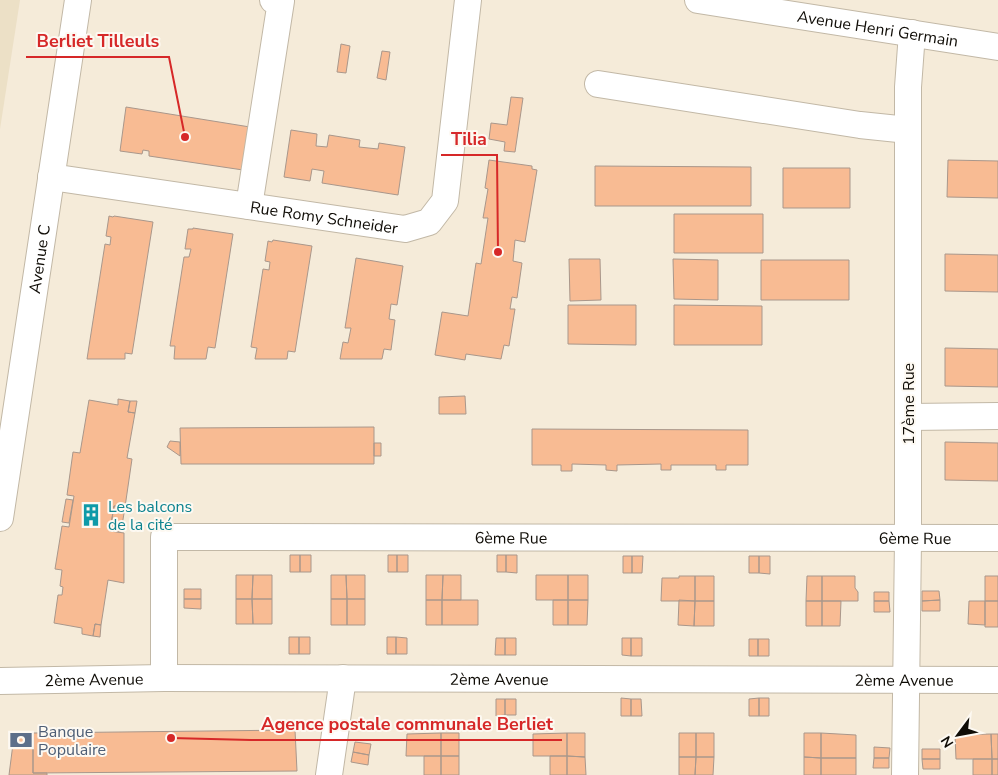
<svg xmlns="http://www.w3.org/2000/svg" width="998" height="775" font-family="'Nunito Sans',sans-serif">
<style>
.built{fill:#ece0c6}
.building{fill:#f8bb93;stroke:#a9978b}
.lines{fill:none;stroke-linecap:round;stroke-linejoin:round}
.minor-casing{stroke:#c2b8a6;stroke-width:28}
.minor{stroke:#fff;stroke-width:26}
.labels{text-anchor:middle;stroke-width:4;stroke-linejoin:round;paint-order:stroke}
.street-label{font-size:16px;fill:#0f0c06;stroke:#fdf9f2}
.culture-label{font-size:16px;fill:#0d838f;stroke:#fdf9f2;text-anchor:start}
.service-label{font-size:16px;fill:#4e5e75;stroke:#fdf9f2;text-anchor:start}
.leader{fill:none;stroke:#d62828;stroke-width:2}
.callout-dot{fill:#d62828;stroke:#fdf9f2;stroke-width:2}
.callout-label{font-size:18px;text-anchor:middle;font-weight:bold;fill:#d62828;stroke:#fdf9f2;stroke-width:4;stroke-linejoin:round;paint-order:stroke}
</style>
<rect width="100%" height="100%" fill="#f5ebd9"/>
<path class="built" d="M0 0H20L0 129Z"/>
<path class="building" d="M341 44 350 46 346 73 337 72Z
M382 51 390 52 386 80 377 78Z
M511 97 523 98 515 152 504 151 505 142 489 139 491 123 507 125Z
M126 107 250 127 243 170 149 156V151L143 150 142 154 120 151Z
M291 130 317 134 316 146 327 147 329 135 360 140 359 147 378 149 379 143 405 147 398 195 322 183 324 171 312 169 310 181 284 177Z
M489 160 532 166V169L537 170 525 242 515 240 513 261 522 263 517 298 512 297 510 309H515L509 346 504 345 501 359 466 354 465 360 435 355 442 312 468 316 476 263 481 264 488 218H483L488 189 485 188Z
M948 160 998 161V198L947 197Z
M595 166 751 167V206H595Z
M783 168H850V208H783Z
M674 214H763V253H674Z
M109 216 113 217 114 216 153 222 132 354 125 353V359H87L105 244 110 245 111 237 106 236Z
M193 228 233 234 215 348 208 347 206 359H174L175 346H170L184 257H189L191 249H185L188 229H193Z
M273 240 312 246 295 352 288 351 287 359H255L257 348 251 347 263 269 269 270 270 262 265 261 268 241 272 242Z
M945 254 998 255V292L945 291Z
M356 258 403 266 397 305 391 304 389 319 395 320 391 350 384 349 382 359H340L343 342 348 343 351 328H345Z
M569 259H600L601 300 570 301Z
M673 259 718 260V300L674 299Z
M761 260H849V300H761Z
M568 305H636V345L568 344Z
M674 305 762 306V345H674Z
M945 348 998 349V387L945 386Z
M465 396 466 414H439V397Z
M118 399 130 401 128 412 135 413 127 458 132 459 125 507 114 506 110 531 124 533V583L108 580 101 625 95 624 93 636 82 634V628L54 623 58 595H62L63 587 60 586 62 570 55 569 62 526 69 527 74 496 67 495 73 452 80 453 89 400 118 405Z
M130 401H137L135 413 128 412Z
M374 427V464H181L180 428Z
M532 429 748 430V465H726V470H716V465H671V470H661V464L617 465V471L606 470V465L572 464V471H561V465H532Z
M170 441 180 442V456L167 447Z
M945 442 998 443V481L945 480Z
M374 443H381V456H374Z
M66 499 73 500 69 523 62 522Z
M114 506 125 507 121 532 110 531Z
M290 555H300V572H290Z
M300 555H311V572H300Z
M388 555H397V572H388Z
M397 555H408V572H397Z
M497 555H506V572H497Z
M506 555H517V573L506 572Z
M623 556H632V573H623Z
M632 556H643L642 573H632Z
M749 556H759V573H749Z
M759 556H770V574L759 573Z
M236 575H253L252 599H236Z
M253 575H272V599H252Z
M331 575H346L347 599H331Z
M346 575H365V599H347Z
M426 575H443L442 600H426Z
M443 575H461V600H442Z
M536 575H568V600H536Z
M568 575H588V600H568Z
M679 576H695V601H661L662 578H679Z
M695 576H714V601H695Z
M807 576H822V601H806Z
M822 576H855V588L858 592V601H822Z
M985 576H998V601H985Z
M184 589H201V599H184Z
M922 591H939L940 600 922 601Z
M874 592H889V601H874Z
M184 599H201V609L184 608Z
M236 599H252L253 624H236Z
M252 599H272V624H253Z
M331 599H347V625H331Z
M347 599H365V625H347Z
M426 600H442V625H426Z
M442 600H478V625H442Z
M553 600H568V625H553Z
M568 600H588L587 625H568Z
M679 600 695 601 694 626 678 625Z
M940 600V611H922V601Z
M695 601H714V626H694Z
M806 601H822V626H806Z
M822 601H841L840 626H822Z
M874 601H889L890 612H874Z
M969 601H985V625L968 624Z
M985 601H998V627H985Z
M95 624 101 625 100 637 93 636Z
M289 637H299V654H289Z
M299 637H310V654H299Z
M387 637H396V654H387Z
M396 637 407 638V654H396Z
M496 638H505V655H495Z
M505 638H516V655H505Z
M622 638H631V656L622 655Z
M631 638H642V656H631Z
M749 639H758V656H749Z
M758 639H769V656H758Z
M621 698 631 699V716H621Z
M759 698H769V716H759Z
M759 698V716H749V699Z
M496 699H505V715L496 716Z
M505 699H516V715H505Z
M631 699H641L642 716H631Z
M295 730 297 771 33 773V733Z
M19 733H33V773H47V775H9L14 736Z
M441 733V756H406L407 734Z
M441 733H459V756H441Z
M567 733H585V757L567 756Z
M567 733V756H533V734Z
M679 733H696V757H679Z
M696 733H714V757H696Z
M804 733H821V758L804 757Z
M821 733 856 735V758H821Z
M991 734H998V759H992Z
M991 734 992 759H956L955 735Z
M355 742 371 744 369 755 353 752Z
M874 747 890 748 889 758H874Z
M922 749H940V759H922Z
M353 752 369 755 368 765 351 762Z
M424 756H441V775H424Z
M441 756H459V775H441Z
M550 756H567V775H550Z
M567 756 585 757 586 775H567Z
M679 757H696L695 775H679Z
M696 757H714L713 775H695Z
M804 757 821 758V775H804Z
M821 758H856V775H821Z
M874 758H889V768H873Z
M922 759H940V769H923Z
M973 759H992V775H973Z
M992 759H998V775H992Z"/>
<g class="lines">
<defs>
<g id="minor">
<path id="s1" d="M698 0 998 47"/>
<path d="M598 84 860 125 908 130"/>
<path id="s2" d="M51 177 405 229 429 222 445 201 468 0"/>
<path d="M249 206 281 1 273 0"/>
<path d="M908 417 998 416"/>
<path id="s3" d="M0 518 78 0"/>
<path id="s4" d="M164 678V537L998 538"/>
<path id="s5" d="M0 681 164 678 998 680"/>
<path d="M329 775 343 678"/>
<path d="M905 775 908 539V87L912 33"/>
</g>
</defs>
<use href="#minor" class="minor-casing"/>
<use href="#minor" class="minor"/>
</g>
<defs>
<symbol id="building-bare" viewBox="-9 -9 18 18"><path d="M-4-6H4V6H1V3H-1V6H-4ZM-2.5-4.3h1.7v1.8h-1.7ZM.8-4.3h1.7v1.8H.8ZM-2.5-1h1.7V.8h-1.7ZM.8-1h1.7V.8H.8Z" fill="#0f9aa8" stroke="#fdf9f2" stroke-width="2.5" paint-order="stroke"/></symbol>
<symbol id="bank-bare" viewBox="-9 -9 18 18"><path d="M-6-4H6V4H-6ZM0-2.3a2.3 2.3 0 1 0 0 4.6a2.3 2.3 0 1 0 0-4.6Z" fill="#5c6f8a" stroke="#fdf9f2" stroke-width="2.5" paint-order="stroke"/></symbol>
</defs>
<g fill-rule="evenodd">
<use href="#building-bare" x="75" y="499" width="32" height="32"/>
<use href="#bank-bare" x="5" y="724" width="32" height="32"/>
</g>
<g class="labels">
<g class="street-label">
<text dy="6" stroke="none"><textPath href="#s1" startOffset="182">Avenue Henri Germain</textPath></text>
<text dy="6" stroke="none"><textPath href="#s2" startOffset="276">Rue Romy Schneider</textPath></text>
<text dy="6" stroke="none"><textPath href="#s3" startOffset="262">Avenue C</textPath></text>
<text transform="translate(908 404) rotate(-90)" y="6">17ème Rue</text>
<text dy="6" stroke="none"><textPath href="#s4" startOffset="488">6ème Rue</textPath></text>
<text dy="6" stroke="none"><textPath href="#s4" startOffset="892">6ème Rue</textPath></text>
<text dy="6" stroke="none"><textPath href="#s5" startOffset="94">2ème Avenue</textPath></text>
<text dy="6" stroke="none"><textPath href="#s5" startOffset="499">2ème Avenue</textPath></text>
<text dy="6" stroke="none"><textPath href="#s5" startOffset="904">2ème Avenue</textPath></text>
</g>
<g class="culture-label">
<text x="108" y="512">Les balcons<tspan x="108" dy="18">de la cité</tspan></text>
</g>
<g class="service-label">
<text x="38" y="737">Banque<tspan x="38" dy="18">Populaire</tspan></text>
</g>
</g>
<path class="leader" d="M185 137L169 57H26M498 252L497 155H441M171 738L251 740H562"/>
<g class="callout-dot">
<circle cx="185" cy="137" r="5"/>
<circle cx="498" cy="252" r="5"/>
<circle cx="171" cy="738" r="5"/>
</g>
<g class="callout-label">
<text x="98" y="47">Berliet Tilleuls</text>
<text x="469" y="145">Tilia</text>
<text x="407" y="730">Agence postale communale Berliet</text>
</g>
<g transform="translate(958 735) rotate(238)" stroke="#fdf9f2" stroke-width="4" paint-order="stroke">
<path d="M0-4L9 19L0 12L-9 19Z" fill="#0f0c06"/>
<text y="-8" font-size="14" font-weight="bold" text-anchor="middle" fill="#0f0c06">N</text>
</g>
</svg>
